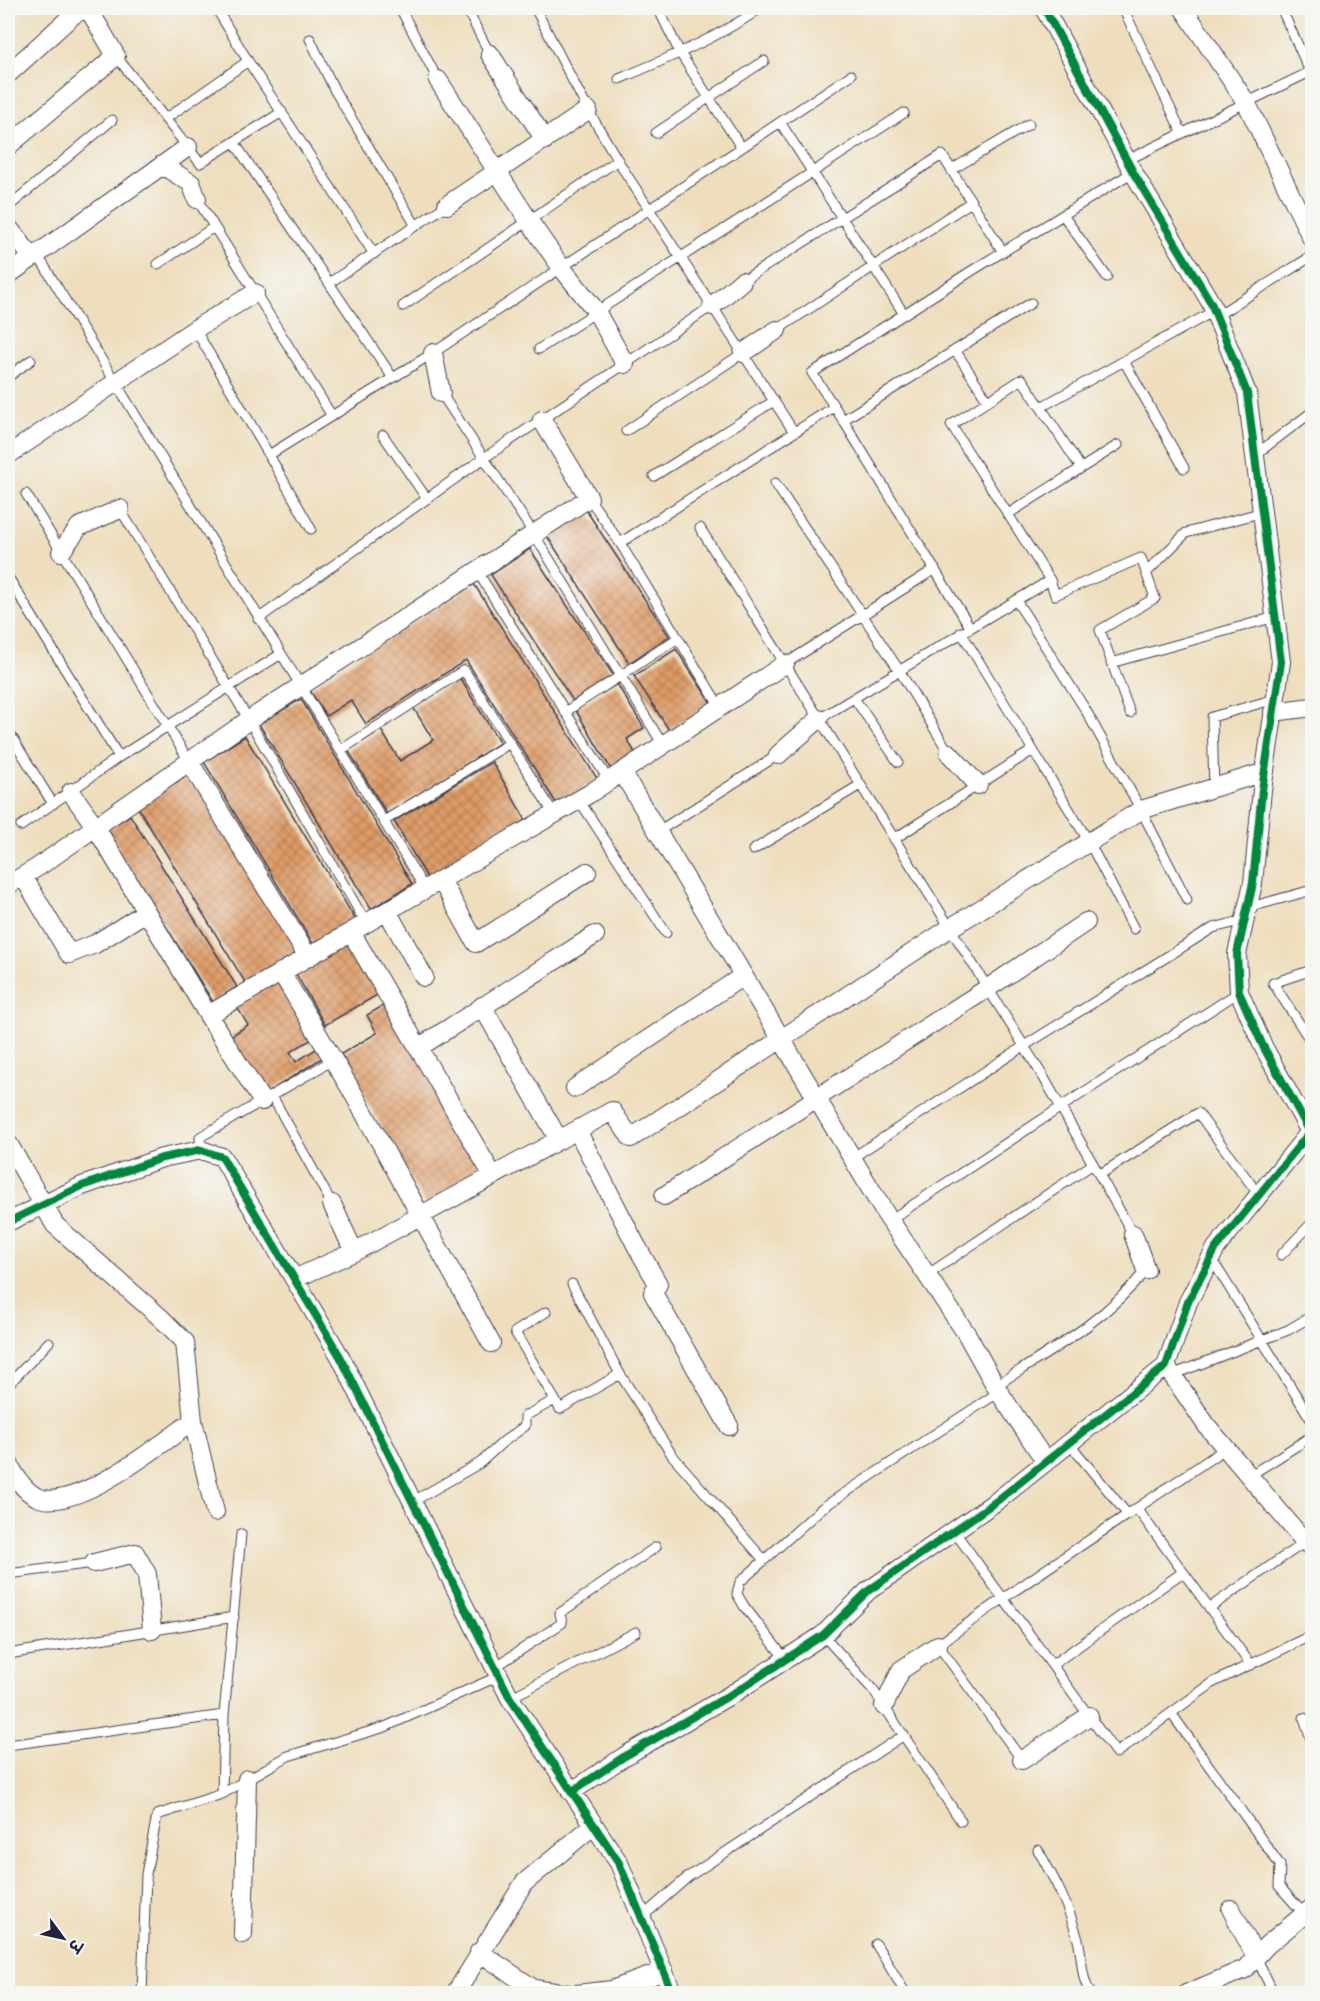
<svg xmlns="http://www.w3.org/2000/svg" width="1320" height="2001" font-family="Itim,'Playpen Sans Deva',sans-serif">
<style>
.building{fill:url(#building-cross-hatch)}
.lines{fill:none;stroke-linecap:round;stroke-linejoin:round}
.lane-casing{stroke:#413e4f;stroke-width:11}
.street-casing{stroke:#413e4f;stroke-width:20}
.lane{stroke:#fff;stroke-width:9}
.street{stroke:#fff;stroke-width:18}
.cycleway-casing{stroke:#f6f6f2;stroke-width:11}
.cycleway{stroke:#00873e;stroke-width:8}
</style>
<defs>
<pattern id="building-cross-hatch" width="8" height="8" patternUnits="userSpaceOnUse" patternTransform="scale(1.5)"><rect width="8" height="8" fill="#df9b66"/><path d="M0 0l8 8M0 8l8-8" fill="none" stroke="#b47e55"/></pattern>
</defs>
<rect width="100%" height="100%" fill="#f6f6f2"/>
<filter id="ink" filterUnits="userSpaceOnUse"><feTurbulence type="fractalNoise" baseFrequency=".0167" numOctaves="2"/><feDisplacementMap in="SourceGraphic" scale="12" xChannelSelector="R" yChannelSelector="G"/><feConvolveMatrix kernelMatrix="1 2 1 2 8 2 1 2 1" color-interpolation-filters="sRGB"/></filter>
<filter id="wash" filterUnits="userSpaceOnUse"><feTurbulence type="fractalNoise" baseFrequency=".008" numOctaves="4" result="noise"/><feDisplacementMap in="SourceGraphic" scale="24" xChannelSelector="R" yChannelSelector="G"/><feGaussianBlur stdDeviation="1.35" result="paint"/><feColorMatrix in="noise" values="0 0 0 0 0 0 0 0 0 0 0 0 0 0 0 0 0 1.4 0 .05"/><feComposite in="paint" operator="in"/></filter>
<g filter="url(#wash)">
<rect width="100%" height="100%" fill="#eedebe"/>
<g id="blocks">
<path class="building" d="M586 510 669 636 629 663 547 536Z
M530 549 613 675 573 701 491 575Z
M474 584 598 780 558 806 466 660 366 724 351 700 326 716 309 689Z
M676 649 711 703 669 730 634 676Z
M460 678 500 743 387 814 348 750 381 730 400 761 433 740 413 707Z
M617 684 644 728 627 739 637 756 612 771 575 709Z
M301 699 412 884 371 909 259 724Z
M245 736 357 922 315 947 204 762Z
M492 762 527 822 429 881 394 821Z
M193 772 303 953 248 987 137 806Z
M130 815 237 987 213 1002 106 830Z
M348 941 379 994 325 1025 295 972Z
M278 981 314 1038 290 1052 296 1062 319 1047 325 1056 267 1093 231 1036 248 1025 237 1007Z
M388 1003 484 1173 426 1206 341 1054 377 1033 367 1015Z"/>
</g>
</g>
<g filter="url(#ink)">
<use href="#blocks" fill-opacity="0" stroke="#413e4f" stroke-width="1.5"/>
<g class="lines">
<defs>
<path id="lane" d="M216 8 248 61 374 254
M400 8 438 80
M466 8 490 54
M535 8 588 110 623 169 794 432
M658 8 680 53 741 147
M1123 8 1182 133
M1281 8 1312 76
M310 39 335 91 416 226
M116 56 200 163 282 112
M619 79C669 58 717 38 761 8
M165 119 248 61
M780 122 904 314
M656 133 764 61
M234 142 393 378
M1127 160 1312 71
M951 170 1029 124
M197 199 332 416
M8 207 112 120
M1063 215 1107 277
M37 254 425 889
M158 264 214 227
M742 281 942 155 1003 252
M329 283 447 205
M403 306 618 160
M1216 316 1312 256
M195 329 269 455 311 529
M777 330 971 202
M539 349 904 113
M955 350 988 401
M1124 361 1184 468
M8 377 31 360
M441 393 534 534 663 745
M1041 407 1214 311
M843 420 1031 303
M626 431 743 353
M383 435 427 499
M269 455 433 353 851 75
M1255 455 1312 412
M1081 468 1022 379 951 425 1050 580 1055 595 1141 558 1155 598 1100 630 1130 713
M654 476 774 401
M775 483 899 670 949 753
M26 494 189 761
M589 498 620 543 720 707
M120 509 249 720 366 923
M1008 514 1118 445
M700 528 1044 1078 1133 1234
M620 543 834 407
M477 571 609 781
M1146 573 1186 533 1263 512
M8 577 119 757
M1016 600 1085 709 1141 810 1187 900
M258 619 484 458 712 306
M970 627 843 420 812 373 973 270 1133 172
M961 632 1089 842 1134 929
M1111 663 1275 617
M785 664 935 569
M854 698 898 762
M565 712 678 638
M819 719 1050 580
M8 731 53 804
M341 750 464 670 554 814
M1214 789 1212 717 1275 699
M579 800 666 933
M384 821 510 743
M21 826 119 757 281 654
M657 832 778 755
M894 839 1033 750
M753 850 860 785
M1247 908 1312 890
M1312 970 1273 983 1312 1043
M272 1096 332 1204
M201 1150 200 1137 333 1060
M852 1158 1024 1046 1213 928 1245 920
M1099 1175 1198 1113 1259 1195
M890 1220 1061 1107 1239 992
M1281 1255 1312 1223
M1211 1258 1312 1421
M927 1275 1093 1164
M572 1284 620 1374 672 1455 764 1560
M1172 1375 1288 1330 1312 1316
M8 1385 49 1342
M995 1386C1050 1351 1105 1321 1146 1270
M555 1400 560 1409 620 1374
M1069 1443 1128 1515
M1249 1476 1312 1436
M412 1502 480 1463 503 1442 525 1426V1416L555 1400 515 1332 546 1312
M1138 1510 1251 1665
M954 1531 1116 1753 1214 1682 1312 1635
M8 1574 94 1563
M1209 1608 1305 1542
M823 1635 873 1690 961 1821
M8 1654 234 1617
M786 1660 744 1606 737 1594 740 1582 822 1508 999 1392
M1052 1665 1183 1572
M495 1667 562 1623 560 1613 656 1547
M510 1698 636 1632
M1171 1713 1280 1865 1279 1886 1304 1914
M1304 1718 1312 1742
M8 1745 224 1715
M1022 1760 938 1645C1032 1576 1130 1514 1226 1448
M222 1794 224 1715 241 1534
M1038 1850C1055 1880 1069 1906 1078 1940 1083 1958 1080 1977 1091 1994
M642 1917 688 1877 904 1735
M876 1944 906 1994
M1256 1957 1274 1994
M142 1994 146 1874 157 1815 222 1794 288 1756 385 1727 499 1676"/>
<path id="street" d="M1183 8 1246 102 1312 239
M490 54 545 140
M8 74 73 15 86 8
M438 80 529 221 561 267 596 311 625 364
M8 146 116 56 88 8
M162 165 191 183 197 199
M447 205 588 110
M8 227 32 257
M8 275 188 147
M712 306 742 281
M433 353 441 393
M743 353 777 330
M8 455 195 329 255 293
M61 552 79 527 120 509
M1273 712 1312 707
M949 753 978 785
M778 755 819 719
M189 761 308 957
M622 772 885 1213 966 1333 999 1392 1046 1462
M71 792 95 826 208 1015 262 1101
M23 876 69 954 95 944 146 912
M441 880 476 943 587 872
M8 885 38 867 249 720 589 498 542 420
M387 911 424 977
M351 932 493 1176
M281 972 353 1093 491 1343
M482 1006 559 1140
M208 1015 589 794 785 664
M418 1048 595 935
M575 1088 743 976
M577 1130 612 1111 631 1138 950 928 1141 810 1265 772
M8 1143 55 1225 161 1318 185 1342 193 1421 215 1512
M664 1196 988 988 1086 922
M332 1204 354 1252
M8 1222 82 1186 162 1158 201 1150 222 1157 341 1358 510 1698 619 1863 673 1994
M1133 1234 1146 1270
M294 1279 354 1252 577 1130 636 1245 658 1284 653 1293 729 1426
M1166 1366 1207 1426 1305 1542 1312 1547
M8 1462C14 1474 23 1491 37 1497 74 1514 162 1443 193 1421
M94 1563 135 1553 147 1574 152 1630
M884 1706 901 1670 938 1645
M1022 1760 1089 1716
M571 1792 625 1756 737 1691 823 1635 868 1591 998 1500 1166 1366 1188 1302 1216 1248 1310 1132 1263 1046 1239 992 1237 954 1253 883 1262 790 1281 662 1247 393 1211 303 1133 172 1044 8
M1231 1909 1256 1957
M243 1934 247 1779
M479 1952 534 1989 568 1994
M455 1994 524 1883 594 1825
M577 1994 612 1990 664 1971
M1186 1994 1245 1969 1267 1945 1312 1908"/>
</defs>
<use href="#lane" class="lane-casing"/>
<use href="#street" class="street-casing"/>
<use href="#lane" class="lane"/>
<use href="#street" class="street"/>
<defs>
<path id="cycleway" d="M8 1222 82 1186 162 1158 201 1150 222 1157 341 1358 510 1698 619 1863 673 1994
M571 1792 625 1756 737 1691 823 1635 868 1591 998 1500 1166 1366 1188 1302 1216 1248 1310 1132 1263 1046 1239 992 1237 954 1253 883 1262 790 1281 662 1247 393 1211 303 1133 172 1044 8"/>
</defs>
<use href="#cycleway" class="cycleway-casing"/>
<use href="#cycleway" class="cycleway"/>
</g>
</g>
<rect width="1320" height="2001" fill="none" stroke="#f6f6f2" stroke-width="30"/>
<g transform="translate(63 1938) rotate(123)" stroke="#f6f6f2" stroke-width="4.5" paint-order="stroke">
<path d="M0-4.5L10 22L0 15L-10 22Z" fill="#22223b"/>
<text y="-9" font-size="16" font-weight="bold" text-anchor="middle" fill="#22223b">उ</text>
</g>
</svg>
